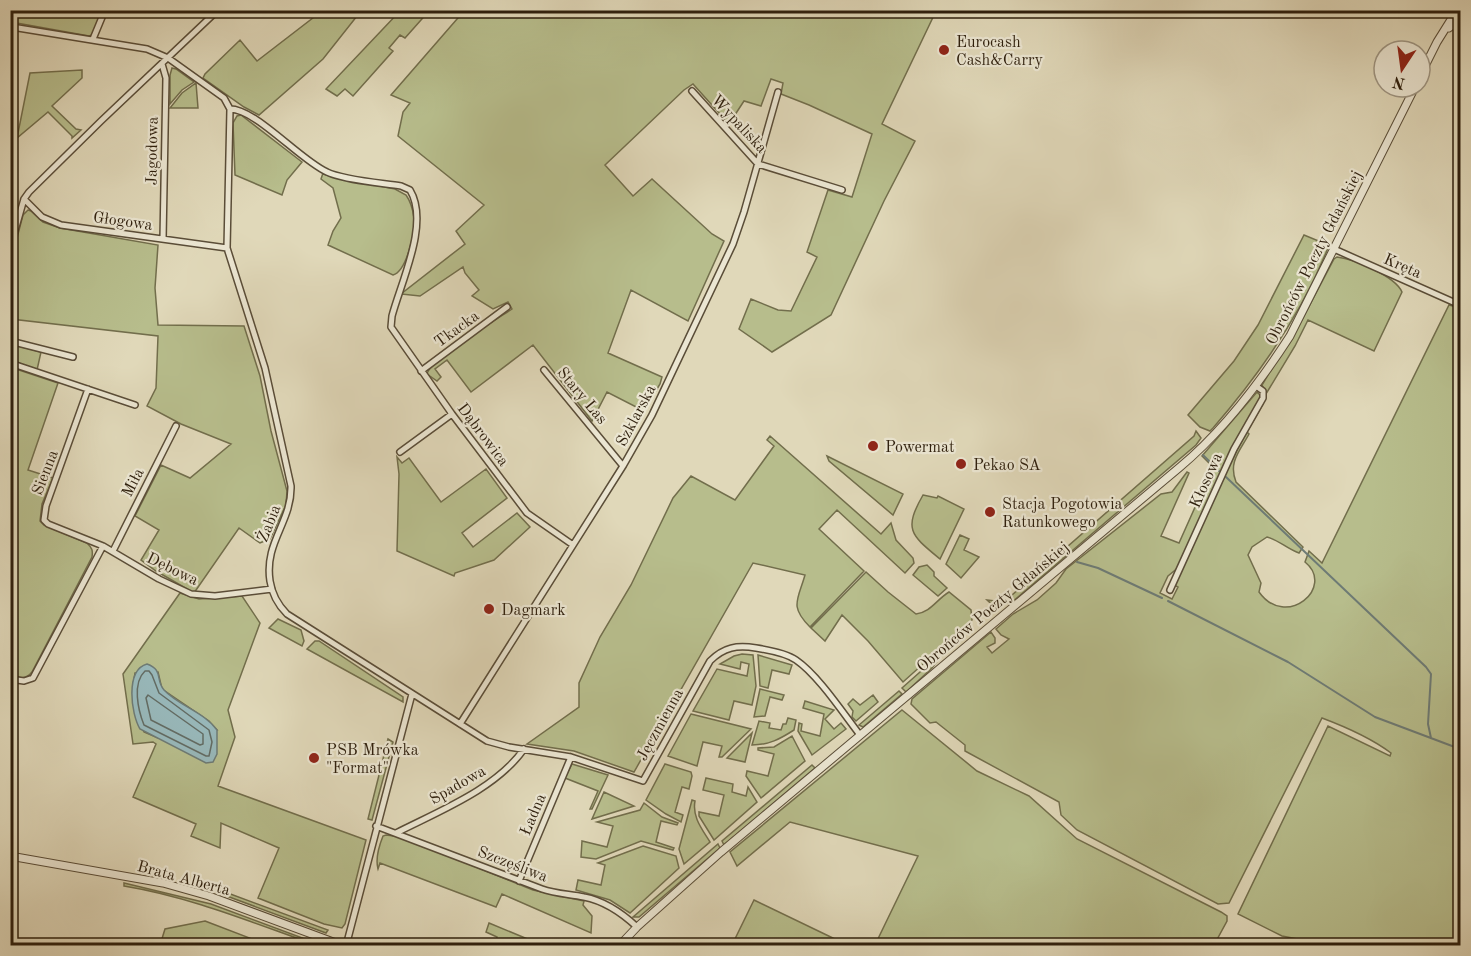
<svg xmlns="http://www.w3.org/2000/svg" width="1471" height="956" font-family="'Old Standard TT',serif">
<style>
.green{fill:#b7bd8c;stroke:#726e4c;stroke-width:1.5;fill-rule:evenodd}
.water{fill:#98b8ba;stroke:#6e7b75;stroke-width:1.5}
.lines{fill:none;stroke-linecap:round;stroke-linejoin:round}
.shore{stroke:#636c64;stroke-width:1.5}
.stream{stroke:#6e7b75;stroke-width:2}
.minor-casing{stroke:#5a4d38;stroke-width:8}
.tertiary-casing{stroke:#5a4d38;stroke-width:9}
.minor{stroke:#ebe6d2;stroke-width:5}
.tertiary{stroke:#ebe6d2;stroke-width:7}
.poi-dot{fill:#8f2418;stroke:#ebe6d2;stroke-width:2}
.labels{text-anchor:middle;stroke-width:4.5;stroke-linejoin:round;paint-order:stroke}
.poi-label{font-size:16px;fill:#2e1f0d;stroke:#ebe6d2;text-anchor:start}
.street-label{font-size:16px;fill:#2e1f0d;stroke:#ebe6d2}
</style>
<rect width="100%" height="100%" fill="#e0d8b9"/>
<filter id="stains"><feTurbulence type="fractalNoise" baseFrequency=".00333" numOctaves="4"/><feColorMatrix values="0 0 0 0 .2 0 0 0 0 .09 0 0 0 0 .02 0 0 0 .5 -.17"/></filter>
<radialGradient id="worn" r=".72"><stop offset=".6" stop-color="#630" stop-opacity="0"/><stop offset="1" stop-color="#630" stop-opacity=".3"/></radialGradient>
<path class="green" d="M10 11H83L100 17 92 35 89 36 11 22Z
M322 11H361L323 59 259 115 244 107 203 78 205 74 240 40 257 61Z
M400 11H429L405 38 400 35 389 48 393 51 353 96 345 89 337 96 326 89Z
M464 11H936L882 124 915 141 884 201 831 315 772 352 739 329 751 299 778 310 791 311 817 257 807 252 828 190 852 197 872 134 809 105 781 94 783 83 771 79 761 106 744 101 729 124 693 84 684 90 605 165 633 196 652 179 712 234 724 241 688 321 631 290 608 353 662 377 660 384 644 411 607 392 592 421 533 345 471 392 447 360 435 369 441 377 437 381 427 374C429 361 497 319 512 309L508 302 493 309 472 296 479 290 465 273 463 267 420 296 401 294 465 244 456 231 484 205 398 136 403 112 410 103 391 95Z
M172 68 176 69 194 82 182 90 170 104V75Z
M82 70V78L52 106 76 129 81 130 72 138V136L48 112 17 138 30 73Z
M196 83 198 108H170L182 93Z
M241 115 302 162 287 180 282 195 235 175 233 123 237 116Z
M323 173 329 176 395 189 406 195C411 202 413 210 414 218 415 232 407 271 393 275L328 245 333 231 341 218 333 188 321 179Z
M28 210 31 211 43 222 60 228 158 245 155 288 158 325 244 326 260 376 271 431 287 491 286 505 270 539 260 543 239 528 194 593 156 571 141 560 159 530 135 516 161 465 190 478 231 444 181 424 147 406 156 388 158 336 11 319V261L23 215Z
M1304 235 1326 244 1328 248C1301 315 1260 374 1213 428L1210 431 1200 427 1188 415 1234 361 1258 325Z
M1337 257C1354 259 1395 276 1402 292L1374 351 1308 320 1295 346 1266 394 1262 385 1303 318 1334 259Z
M1449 305 1460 308V945H1328L1282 936 1238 914 1328 726 1390 756 1391 753C1371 738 1346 727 1322 718L1229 903 1218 904 1077 830 1061 815 1059 802 965 751V745L936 722 930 723 911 704 912 699 991 632 995 638V643L987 647 992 653 1009 639 1001 635 996 629 1013 614 1037 600 1056 583 1066 569 1161 494 1172 492 1187 472 1189 473 1161 536 1179 543 1213 467 1202 456 1257 392 1261 396 1260 400 1179 567 1168 576 1160 593 1172 599 1178 587 1174 585C1203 525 1227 461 1263 404L1247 432 1249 434C1240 451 1228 462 1236 482L1303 547 1299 553C1287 549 1279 540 1267 537L1252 547 1248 555 1261 583 1259 592C1286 630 1336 587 1305 562L1309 551 1322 563Z
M11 344 41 352 37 370 11 360Z
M10 367 58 383 28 470 53 478 42 504 40 521 44 525 87 543C92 548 93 550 92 557L32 672C26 680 20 678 10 675Z
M1196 431 1201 438 1196 445 1011 603C1000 603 997 610 987 600L1004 602 1194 436Z
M770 436 881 534 891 523 896 540 913 558 914 563 905 573 837 510 819 529 864 571 810 627C789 606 798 600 805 575L753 563 634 772 574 751 527 744 579 707V683L600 637 631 585 673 498 691 476 735 500 774 446 767 440Z
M827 456 903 494 893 515 829 461Z
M397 457 402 463 409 458 441 502 486 469 507 498 462 533 473 547 517 513 530 527 494 560 455 573 454 576 397 551 399 474Z
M923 495 937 498 938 496 964 509 940 559C911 535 903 530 923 495Z
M960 535 969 539 964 550 979 557 961 578 946 564Z
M927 565 934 572V576L947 588 938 596 913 575 919 567Z
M866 572 888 592 916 614C931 612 936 600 949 592L971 610 972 620 903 682 868 641 842 615 825 641 811 628Z
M180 593 199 599 242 596 260 623 228 710 235 737 218 786 366 840 345 924 342 928 324 924 258 898 279 848 221 823 220 848 191 836 196 824 133 797 156 744 153 742 133 744 123 674ZM158 672 162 689 209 721 217 730 158 738 144 732C134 709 130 698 135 673Z
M278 619 301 630 304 641 302 646 269 628Z
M315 641H319L403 697V702L307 649Z
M742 654 753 655 756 686 752 705 734 701 729 720 693 711 717 669 747 676 749 664 741 662 740 669 720 664 734 656Z
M758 655 792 665 789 674 772 670 768 688 760 686Z
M937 657 939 659 932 668 906 692 902 688Z
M760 689 784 695 782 700 770 697 765 716 754 717Z
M899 691 902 694 863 727 859 725Z
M873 695 878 702 856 721 852 717 853 711 848 704 853 699 860 705Z
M805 701 834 710 825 719 834 729 841 723 846 729 812 755 798 731 799 723 802 724 801 731 820 736 824 714 803 708Z
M902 710 977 771 1029 796 1077 839 1221 912 1227 916V921L1214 945H875L918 856 790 822 737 866 730 852Z
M691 714 751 729 722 757H719L722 746 703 742 697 766 668 756Z
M788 718 796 720 794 730C780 739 769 745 752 745L759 721 770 723 769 728 781 730 783 724H786Z
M752 733 745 762 727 758Z
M792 736 805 761 761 798 746 776 747 771 768 776 774 754 758 750V748L774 747Z
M388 739 393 742 372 820 368 819Z
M572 764 608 775 592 809H590L598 791 565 778Z
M665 764 691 772 692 776 689 789 682 787 675 812 683 815 681 822 666 814 646 800Z
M812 765 815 768 724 845 722 841Z
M706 778 733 784 732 792 746 796 748 787 757 802 714 840 699 816V812L719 816 724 795 703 790Z
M604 792 634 806 592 819Z
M692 800 695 801C692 817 702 829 710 842L684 864 679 849Z
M644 803 662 817 678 823 677 825 661 821 656 842 674 848 673 850 641 841 596 859 581 857 582 841 607 847 613 826 597 822 640 810Z
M386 835 402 837 533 890 584 901 583 905 592 916 591 933 502 894 496 907 380 863 378 869C375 858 379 846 383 836Z
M718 844 720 848 639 917H633Z
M643 846 676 856 679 868 630 913 610 900 576 890 578 880 601 885 605 865 598 863Z
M124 883 211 904 321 945H316C253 923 191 897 124 886Z
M225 892 328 930 326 933 224 895Z
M754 900 837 940 848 945H732Z
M205 921 268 945H160L165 929Z
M489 923 542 945H507L496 941 497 937 486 932Z"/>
<path class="water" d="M147 664C164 670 155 680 164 690 179 706 204 712 217 730V754L213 762 206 763 140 729C131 714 125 670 147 664Z"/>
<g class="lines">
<path class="shore" d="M145 671H149L152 675 159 693 209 730 212 742 209 756H206L144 725C138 710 132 683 145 671Z
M148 695 203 734V744L200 745 151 720 146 698Z"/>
<path class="stream" d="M1203 455 1219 471
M1226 477 1426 667 1431 674 1428 724 1431 738
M1077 562 1098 568 1162 598
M1168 601 1288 662 1375 717 1460 749"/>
<defs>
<path id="minor" d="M12 27 147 49 168 58 224 98 230 109 227 248 265 368 291 486C292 522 264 542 270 581 272 594 278 605 287 614L487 741 509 747 571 757 643 781 710 661C724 647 737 645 756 648 769 650 786 653 796 660 818 675 843 713 860 735
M93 39 105 10
M162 64 166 78 163 239
M692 91 758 164 842 190
M230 109C256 109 300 160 327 172 343 180 382 183 401 186L410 190C430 223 401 282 392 316L391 327 452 414 527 513 573 545
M24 199 42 217 61 225 227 248
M10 248 24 199 29 192 101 121 218 10
M1334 249 1460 305
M10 341 73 357
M10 363 135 405
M544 370 623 466
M421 371 507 307
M88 389 46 506 44 520 48 524 103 546 159 579 191 594 215 596 272 589
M400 452 452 414
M113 551 176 426
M1170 590 1234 449 1263 398V391L1256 386
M10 679 24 681 33 678 103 546
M460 724 623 466 652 415 733 244 744 212 778 92
M376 826 542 889C556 894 570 894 584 897 605 901 622 913 637 927
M396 833C439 811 496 789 524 749
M519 881 571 757
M346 946 412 694"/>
<path id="tertiary" d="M1449 28 1460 18
M1420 76 1437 42 1457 10
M10 856 163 883 209 896 344 946
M619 946 637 927 721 852 1180 467C1224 430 1259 384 1290 336L1415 87"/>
</defs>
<use href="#minor" class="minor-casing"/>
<use href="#tertiary" class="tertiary-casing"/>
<use href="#minor" class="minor"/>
<use href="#tertiary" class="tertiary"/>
</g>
<g class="poi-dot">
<circle cx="944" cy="50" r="6"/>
<circle cx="873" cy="446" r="6"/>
<circle cx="961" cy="464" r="6"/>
<circle cx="990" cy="512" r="6"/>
<circle cx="489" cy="609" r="6"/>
<circle cx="314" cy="758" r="6"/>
</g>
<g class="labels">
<g class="poi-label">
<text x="956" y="47">Eurocash<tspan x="956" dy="18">Cash&amp;Carry</tspan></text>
<text x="885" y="452">Powermat</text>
<text x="973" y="470">Pekao SA</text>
<text x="1002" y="509">Stacja Pogotowia<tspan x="1002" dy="18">Ratunkowego</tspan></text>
<text x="501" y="615">Dagmark</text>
<text x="326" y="755">PSB Mrówka<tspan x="326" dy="18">"Format"</tspan></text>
</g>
<g class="street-label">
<text transform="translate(740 123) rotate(47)" y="6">Wypaliska</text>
<text transform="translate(151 151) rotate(-89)" y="6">Jagodowa</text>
<text transform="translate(123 220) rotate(8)" y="6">Głogowa</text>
<text transform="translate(1313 257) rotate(-63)" y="6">Obrońców Poczty Gdańskiej</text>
<text transform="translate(1403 265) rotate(24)" y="6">Kręta</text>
<text transform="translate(456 328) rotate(-36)" y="6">Tkacka</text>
<text transform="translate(583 395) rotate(50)" y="6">Stary Las</text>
<text transform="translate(635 415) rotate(-62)" y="6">Szklarska</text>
<text transform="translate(484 434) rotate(53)" y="6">Dąbrowica</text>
<text transform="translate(44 472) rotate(-69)" y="6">Sienna</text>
<text transform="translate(1205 480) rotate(-66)" y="6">Kłosowa</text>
<text transform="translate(132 482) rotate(-63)" y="6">Miła</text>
<text transform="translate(268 523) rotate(-68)" y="6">Żabia</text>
<text transform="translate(173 568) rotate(26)" y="6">Dębowa</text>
<text transform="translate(992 606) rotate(-40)" y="6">Obrońców Poczty Gdańskiej</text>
<text transform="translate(659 724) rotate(-61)" y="6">Jęczmienna</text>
<text transform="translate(457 784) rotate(-30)" y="6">Spadowa</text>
<text transform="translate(532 814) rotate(-67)" y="6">Ładna</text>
<text transform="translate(513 863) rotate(21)" y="6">Szczęśliwa</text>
<text transform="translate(184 877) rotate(15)" y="6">Brata Alberta</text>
</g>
</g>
<rect width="1471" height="956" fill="none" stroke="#e0d8b9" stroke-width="36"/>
<rect x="12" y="12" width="1447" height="932" fill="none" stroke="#2e1f0d" stroke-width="3"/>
<rect x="18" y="18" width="1435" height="920" fill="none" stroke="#2e1f0d" stroke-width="1.5"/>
<g transform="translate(1402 69) rotate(193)"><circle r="28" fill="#ebe6d2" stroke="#9f9683" stroke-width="1.5"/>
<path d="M0-4.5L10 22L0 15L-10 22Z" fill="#8f2418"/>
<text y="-9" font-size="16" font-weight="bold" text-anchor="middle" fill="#2e1f0d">N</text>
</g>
<rect width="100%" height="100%" filter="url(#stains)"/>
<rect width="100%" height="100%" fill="url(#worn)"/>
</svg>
